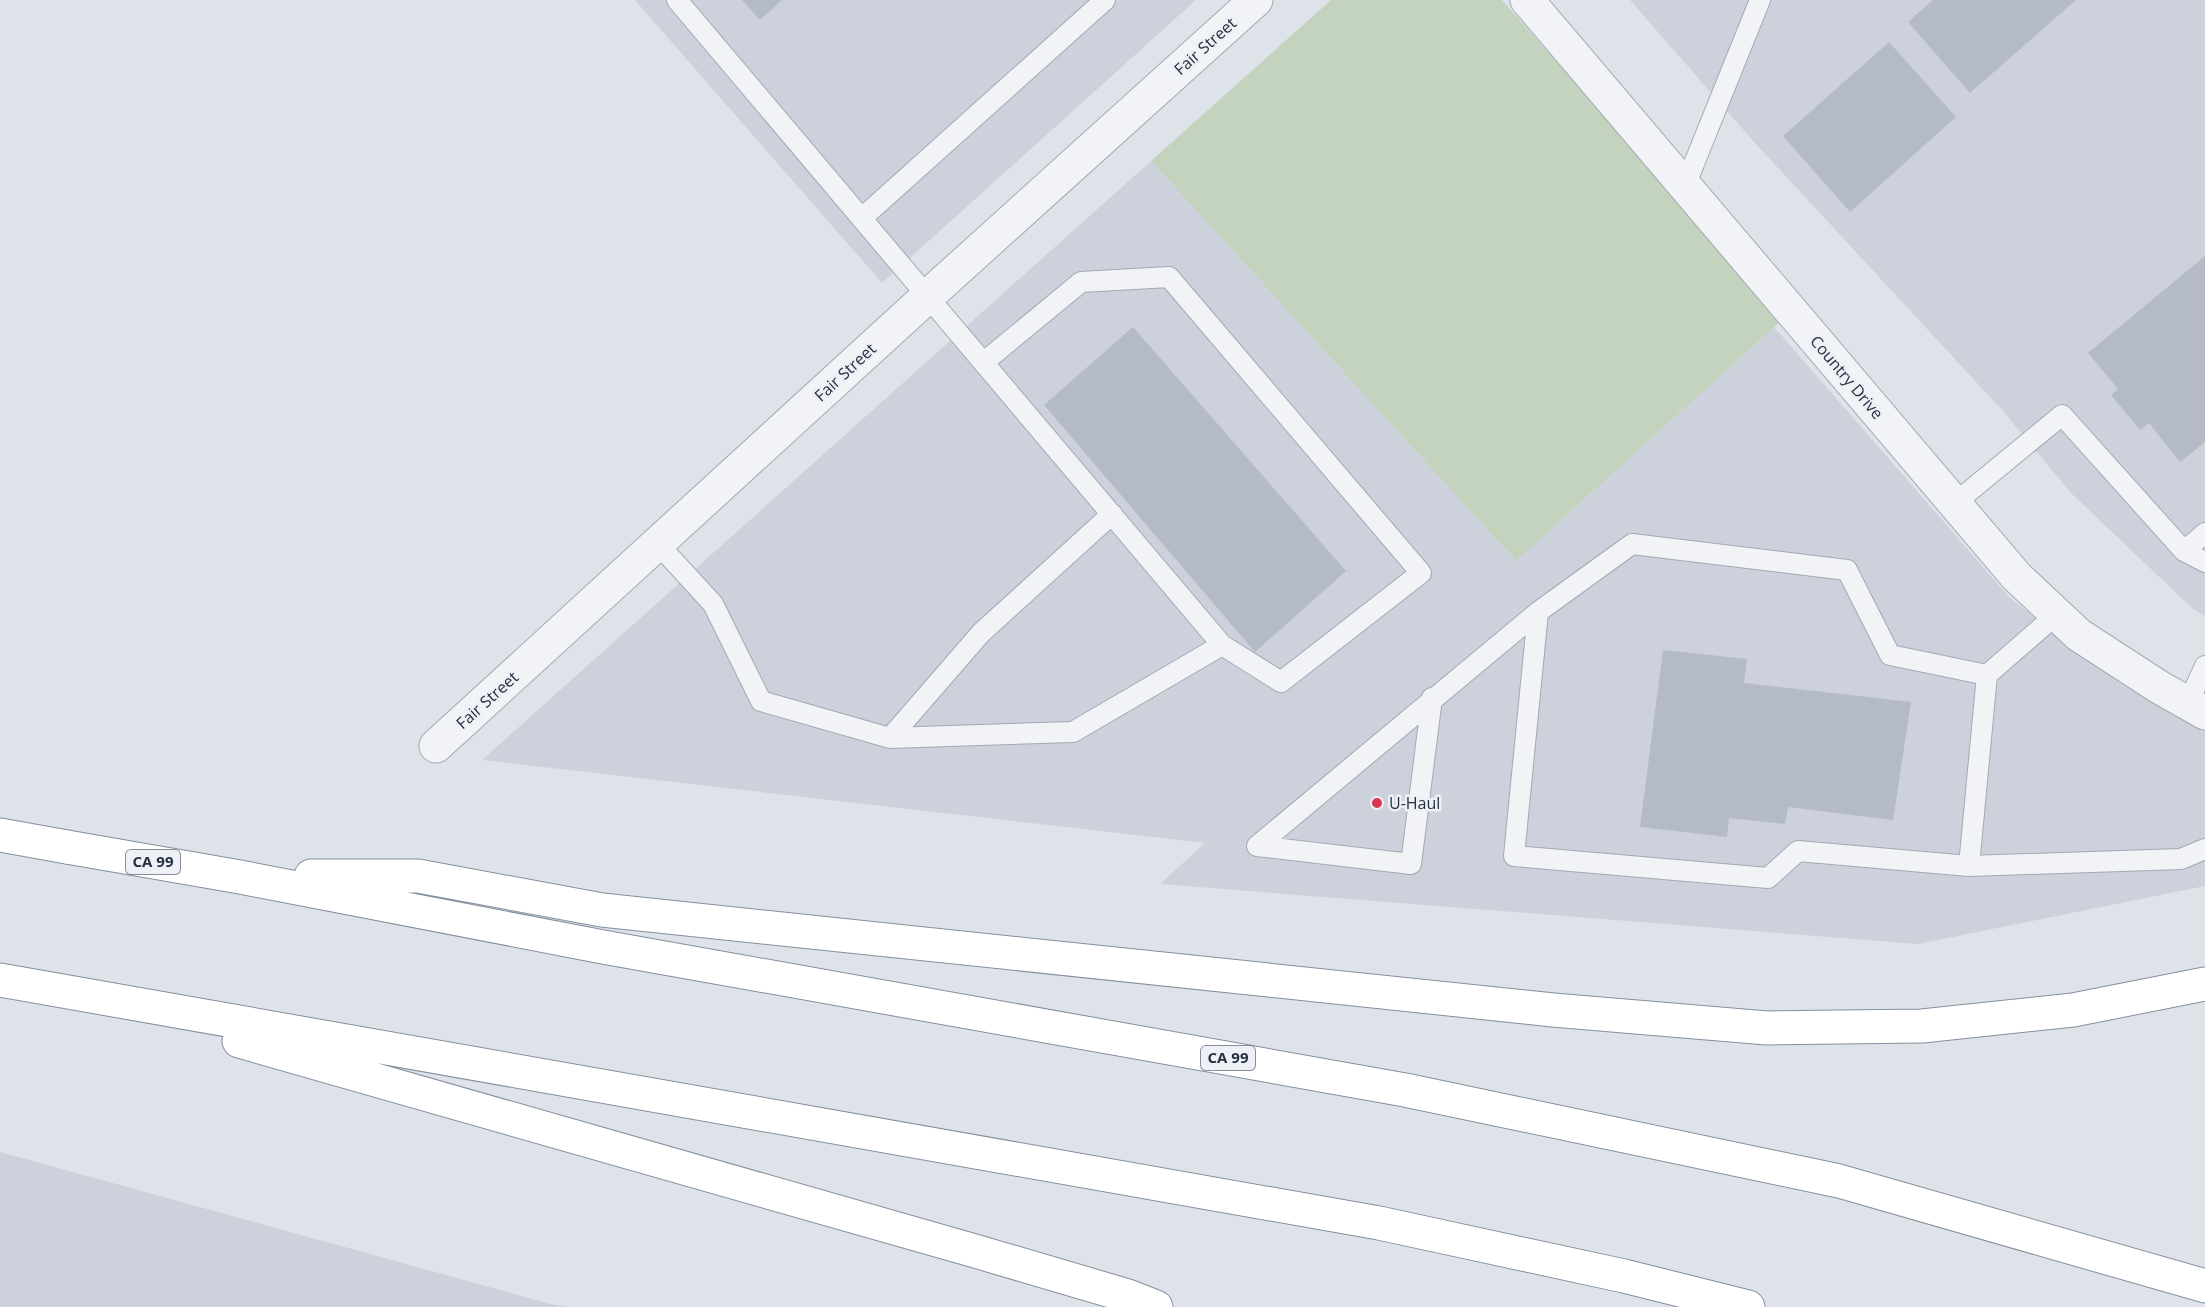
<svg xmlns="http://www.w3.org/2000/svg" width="2205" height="1307" font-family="'Open Sans',sans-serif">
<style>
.built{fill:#ccd1db}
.green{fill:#c3d3be}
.building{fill:#b5bbc6}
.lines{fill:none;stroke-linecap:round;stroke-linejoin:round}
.service-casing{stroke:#a3a9b3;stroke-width:22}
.minor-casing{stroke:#a3a9b3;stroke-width:35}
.trunk-casing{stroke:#848fa0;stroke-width:35}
.motorway-casing{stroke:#848fa0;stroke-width:35}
.service{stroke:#f1f3f7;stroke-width:20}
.minor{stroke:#f1f3f7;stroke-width:33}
.trunk{stroke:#fff;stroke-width:33}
.motorway{stroke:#fff;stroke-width:33}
.poi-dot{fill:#d8384e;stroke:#edf1f6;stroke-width:2}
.labels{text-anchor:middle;stroke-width:5;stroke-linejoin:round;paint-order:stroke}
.shield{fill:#edf1f6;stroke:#626977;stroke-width:1.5}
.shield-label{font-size:15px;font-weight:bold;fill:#262f41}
.street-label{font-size:16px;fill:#262f41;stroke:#edf1f6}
.poi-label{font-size:16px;fill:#262f41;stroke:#edf1f6;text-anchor:start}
</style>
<rect width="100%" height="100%" fill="#dee2e9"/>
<path class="built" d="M635 0H1196L882 283Z
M1630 0H2205V616L2193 609 2071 493 2003 411 1755 143Z
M1151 161 1516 561 1774 327 2010 598 2124 686 2205 729V886L1918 944 1160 884 1205 843 482 760Z
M0 1152 551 1304 567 1307H0Z"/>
<path class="green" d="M1331 0H1502L1783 319 1516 561 1151 161Z"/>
<path class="building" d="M742 0H782L760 20Z
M1933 0H2076L1970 93 1908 22Z
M1889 42 1956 117 1850 212 1783 136Z
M2205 256V442L2180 462 2149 423 2140 430 2111 395 2118 389 2088 353Z
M1133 327 1346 571 1255 652 1044 405Z
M1663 650 1747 659 1744 683 1911 702 1893 820 1788 807 1785 824 1729 818 1727 837 1640 827Z"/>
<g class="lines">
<defs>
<path id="service" d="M1685 186 1760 0
M862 218 1105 0
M984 362 1081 282 1169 277 1421 573 1281 682 1222 645
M1955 503 2062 415 2184 551 2205 533
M658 544 713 604 761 701 890 738 1073 732 1222 645 677 0
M2184 551 2205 562
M1987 675 1890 655 1847 570 1632 544 1538 612 1514 856 1768 878 1798 851 1969 866 1987 675 2057 614
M1432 698 1411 864 1257 846 1538 612
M2188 703 2205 666
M890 738 981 633 1112 514
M1969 866 2181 859 2205 849"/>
<path id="minor" d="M1527 0 2017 577 2079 635 2159 687 2205 713
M436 746 928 296 1256 0"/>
<path id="trunk" d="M0 835 67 847"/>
<path id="motorway" d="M67 847 240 877 603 947 1405 1090 1839 1181 2205 1286
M311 876H418L602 910 1553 1010 1767 1028 1922 1026 2073 1010 2205 984
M0 980 1379 1223 1624 1276 1748 1307
M239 1041 975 1251 1128 1296 1156 1307"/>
</defs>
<use href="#service" class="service-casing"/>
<use href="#minor" class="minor-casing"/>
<use href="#trunk" class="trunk-casing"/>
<use href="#motorway" class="motorway-casing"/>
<use href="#service" class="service"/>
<use href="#minor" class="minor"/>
<use href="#trunk" class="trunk"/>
<use href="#motorway" class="motorway"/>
</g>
<circle class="poi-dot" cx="1377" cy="803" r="6"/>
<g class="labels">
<g class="shield">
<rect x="126" y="850" width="54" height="24" rx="4.5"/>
<rect x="1201" y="1046" width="54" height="24" rx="4.5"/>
</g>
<g class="shield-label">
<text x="153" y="867">CA 99</text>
<text x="1228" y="1063">CA 99</text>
</g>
<g class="street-label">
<text transform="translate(1205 46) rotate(-42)" y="6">Fair Street</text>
<text transform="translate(845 372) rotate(-43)" y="6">Fair Street</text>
<text transform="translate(1847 377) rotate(50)" y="6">Country Drive</text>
<text transform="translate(487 700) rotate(-42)" y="6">Fair Street</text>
</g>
<g class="poi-label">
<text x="1389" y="809">U-Haul</text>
</g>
</g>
</svg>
